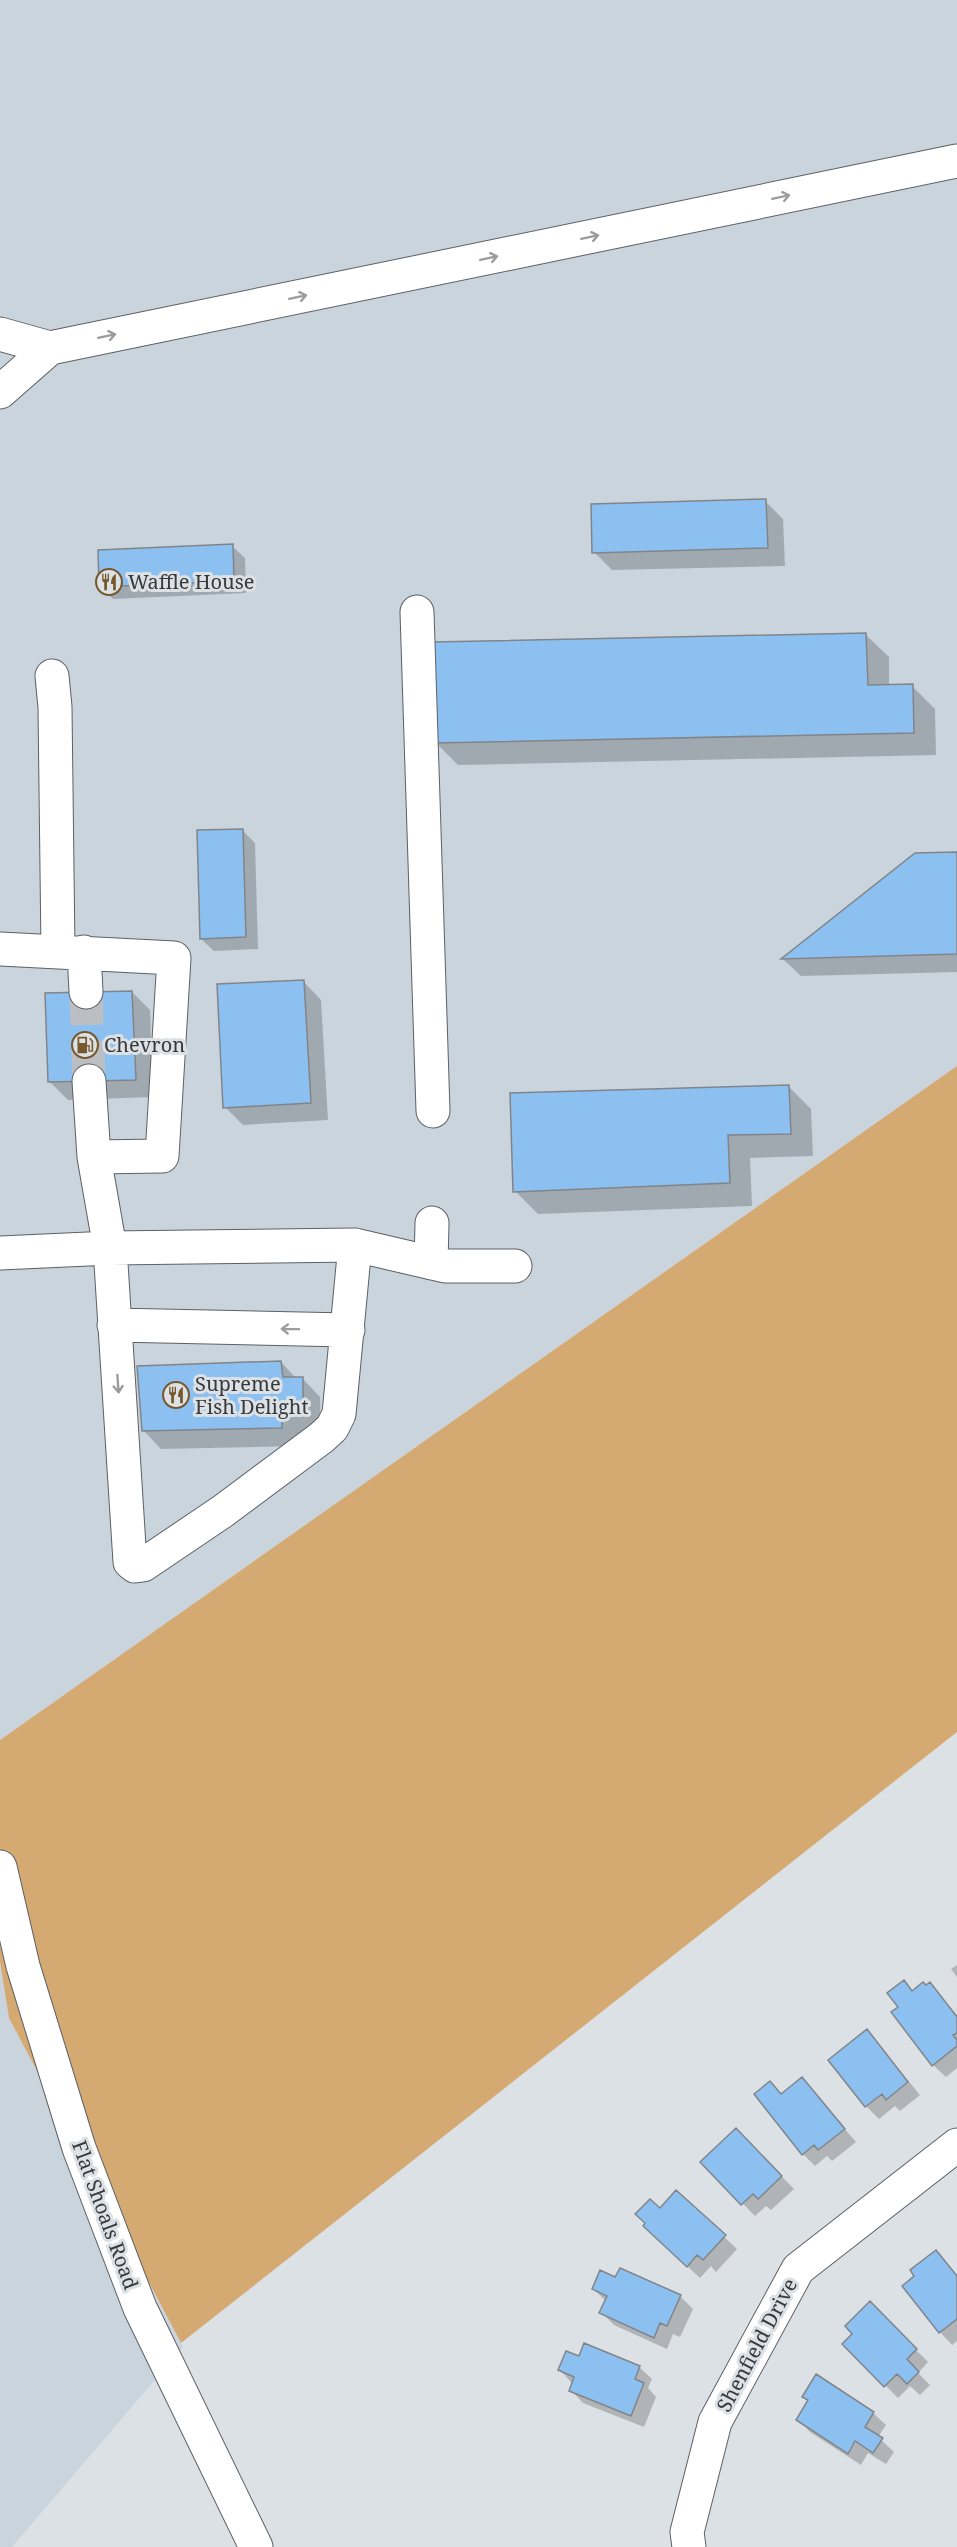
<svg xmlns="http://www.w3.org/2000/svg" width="957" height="2547" font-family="'Noto Serif',serif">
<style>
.built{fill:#cad4dd}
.forest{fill:#d5a972}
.shadow{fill:#0003}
.building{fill:#8cc0f1;stroke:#818589;stroke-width:1.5}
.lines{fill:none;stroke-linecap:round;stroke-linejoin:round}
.minor-tunnel{stroke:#bbbfc3;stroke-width:33;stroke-dasharray:33 16;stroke-linecap:butt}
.minor-casing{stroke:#5d6064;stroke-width:35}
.highway-casing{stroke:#5d6064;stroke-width:35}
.minor{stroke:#fff;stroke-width:33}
.highway{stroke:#fff;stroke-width:33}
.oneway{stroke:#9b9c9d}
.labels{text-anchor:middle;stroke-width:6;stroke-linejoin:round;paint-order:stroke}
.poi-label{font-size:20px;fill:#37393b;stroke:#dce1e5;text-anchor:start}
.street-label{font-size:20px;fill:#37393b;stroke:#dce1e5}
</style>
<rect width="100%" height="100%" fill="#dce1e5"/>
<path class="built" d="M0 0H957V1066L0 1740Z
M0 1962 9 2018 183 2347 12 2547H0Z"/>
<path class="forest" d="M957 1066V1732L181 2343 9 2018 0 1962V1740Z"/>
<path class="shadow" d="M765 501 783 519 785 566 612 570 594 552Z
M232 546 245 558 246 593 113 599 101 587Z
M866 635 889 657V686H912L935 709 936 755 458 765 435 742Z
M242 830 255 843 258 949 214 951 201 939Z
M957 854V972L801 976 783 959Z
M303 981 321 1000 328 1120 243 1125 225 1107Z
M132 992 150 1010 153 1097 68 1100 49 1081Z
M789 1087 811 1109 813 1156 750 1158 752 1206 538 1214 515 1191Z
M281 1362 297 1379 302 1378 320 1397 321 1433 300 1446 161 1449 143 1430Z
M957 1965V1977L951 1969Z
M904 1982 914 1992 930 1984 957 2015V2068L946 2077 933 2065 900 2007Z
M867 2031 920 2095 900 2111 895 2106 879 2119 866 2106Z
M802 2079 856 2142 832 2161 827 2156 815 2166 803 2154 770 2083 782 2095Z
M736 2130 794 2189 771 2210 766 2206 755 2216 702 2162Z
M676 2192 737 2249 716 2272 711 2266 700 2278 657 2238Z
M936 2252 957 2275V2341L952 2345 940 2332 916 2276Z
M616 2279 680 2296 693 2309 680 2337 673 2334 667 2349 614 2325 601 2312 606 2301 593 2289Z
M870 2304 928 2362 918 2373 930 2385 920 2395 910 2386 898 2398 844 2344 854 2334Z
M639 2367 652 2379 648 2388 656 2397 644 2427 583 2403 571 2390 572 2383 560 2370Z
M804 2397 873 2413 886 2425 878 2437 894 2452 886 2464 868 2453 861 2465 810 2432 798 2419 809 2402Z"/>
<path class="building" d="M766 499 768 548 592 553 591 504Z
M233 544 234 581 99 587 98 550Z
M866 633 868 685 913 684 914 733 434 743 432 642Z
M243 829 246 937 200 939 197 830Z
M957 852V954L781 959 915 853Z
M304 980 311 1103 223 1108 217 984Z
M132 991 136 1080 48 1082 45 993Z
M789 1085 791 1134 728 1135 730 1183 513 1192 510 1093Z
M281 1361 283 1377H303V1415L282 1416V1428L142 1431 137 1366Z
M904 1980 912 1991 923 1982 926 1985 930 1982 957 2017V2033L953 2035 957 2040V2046L932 2066 891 2012 898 2007 887 1993Z
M867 2029 908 2082 886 2100 882 2094 865 2107 828 2060Z
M802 2077 845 2129 818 2150 814 2145 802 2155 754 2094 770 2081 781 2094Z
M736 2128 782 2176 758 2199 753 2194 741 2205 700 2162Z
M676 2190 726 2235 703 2260 697 2255 687 2267 643 2226 645 2223 635 2214 650 2199 660 2208Z
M936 2250 957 2276V2319L939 2333 902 2286 914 2276 910 2270Z
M620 2268 681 2295 667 2326 660 2323 654 2338 599 2313 607 2296 592 2289 600 2270 615 2277Z
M870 2301 917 2349 907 2359 919 2372 907 2384 897 2374 884 2387 842 2344 852 2334 845 2326Z
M584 2343 640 2366 635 2379 644 2383 631 2416 569 2391 574 2377 558 2370 566 2351 579 2356Z
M816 2374 874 2412 865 2427 883 2438 873 2453 855 2441 848 2454 796 2420 808 2400 802 2397Z"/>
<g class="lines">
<path class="minor-tunnel" d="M86 992 89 1081"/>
<defs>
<path id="minor" d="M417 612 433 1111
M52 676 55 707 58 951
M0 949 174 958 162 1156 94 1157 110 1248 130 1562 135 1566 143 1565 223 1511 321 1438 332 1428 339 1414 355 1245
M84 952 86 992
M89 1081 94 1157
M0 1253 110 1248 355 1245 445 1266H515
M431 1263 432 1223
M114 1325 348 1330
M0 1867 23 1966 79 2148 140 2308 256 2547
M689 2547 687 2532 715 2422 798 2269 957 2145"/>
<path id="highway" d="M0 334 50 348 957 161
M0 392 50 348"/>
</defs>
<use href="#minor" class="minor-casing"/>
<use href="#highway" class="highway-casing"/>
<use href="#minor" class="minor"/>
<use href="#highway" class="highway"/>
</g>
<defs><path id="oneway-shaft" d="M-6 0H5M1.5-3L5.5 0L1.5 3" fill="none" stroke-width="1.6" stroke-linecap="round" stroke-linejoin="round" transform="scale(1.5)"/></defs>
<g class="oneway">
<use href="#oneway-shaft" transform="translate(781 197) rotate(-12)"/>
<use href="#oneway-shaft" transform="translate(590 237) rotate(-12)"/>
<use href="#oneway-shaft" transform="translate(489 258) rotate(-12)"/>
<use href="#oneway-shaft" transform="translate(298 297) rotate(-12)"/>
<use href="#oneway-shaft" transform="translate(107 336) rotate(-12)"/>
<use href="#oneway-shaft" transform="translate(290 1329) rotate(-179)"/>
<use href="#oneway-shaft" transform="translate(118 1384) rotate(86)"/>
</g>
<defs>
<symbol id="restaurant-ring" viewBox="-11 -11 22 22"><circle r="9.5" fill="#dce1e5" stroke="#77572d" stroke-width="1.5"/><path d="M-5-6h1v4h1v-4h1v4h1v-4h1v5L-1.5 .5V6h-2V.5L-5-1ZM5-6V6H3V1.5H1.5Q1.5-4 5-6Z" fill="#77572d"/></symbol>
<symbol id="fuel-ring" viewBox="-11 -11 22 22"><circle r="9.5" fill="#dce1e5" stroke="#77572d" stroke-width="1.5"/><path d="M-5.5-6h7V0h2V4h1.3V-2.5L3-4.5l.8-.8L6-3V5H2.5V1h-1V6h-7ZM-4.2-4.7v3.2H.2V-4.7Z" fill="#77572d"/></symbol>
</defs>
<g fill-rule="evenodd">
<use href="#restaurant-ring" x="94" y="567" width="30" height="30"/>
<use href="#fuel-ring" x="70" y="1030" width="30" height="30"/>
<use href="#restaurant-ring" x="161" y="1380" width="30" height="30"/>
</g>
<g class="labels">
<g class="poi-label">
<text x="128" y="589">Waffle House</text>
<text x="104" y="1052">Chevron</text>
<text x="195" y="1391">Supreme<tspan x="195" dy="23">Fish Delight</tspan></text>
</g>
<g class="street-label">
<text transform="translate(105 2215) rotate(70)" y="7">Flat Shoals Road</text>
<text transform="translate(757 2345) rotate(-62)" y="7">Shenfield Drive</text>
</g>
</g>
</svg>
